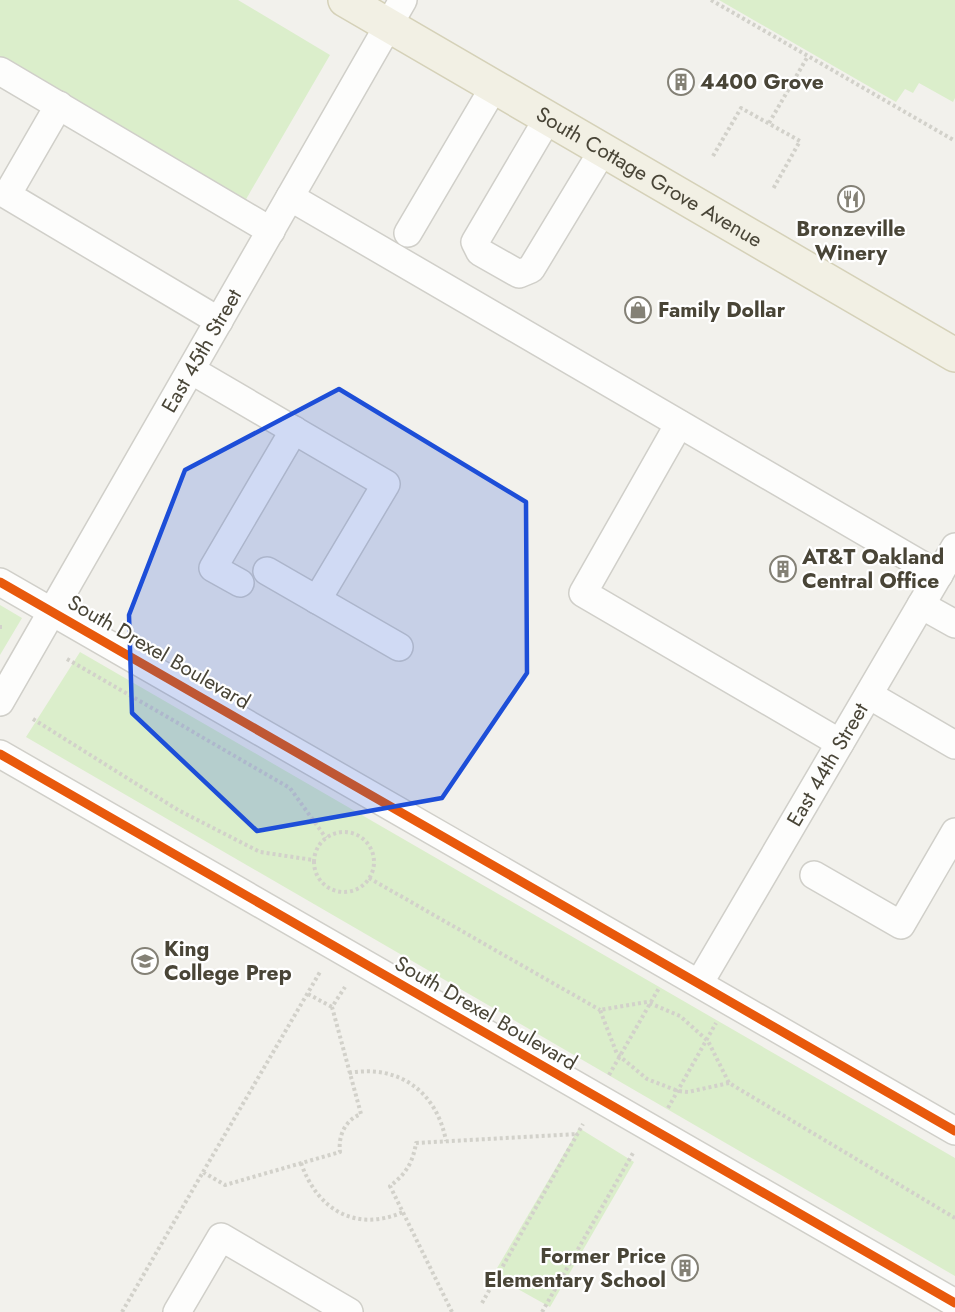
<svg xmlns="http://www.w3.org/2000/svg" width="955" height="1312" font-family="Jost,sans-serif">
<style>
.green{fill:#dbeecb}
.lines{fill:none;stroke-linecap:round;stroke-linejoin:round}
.minor-casing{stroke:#d0cfc9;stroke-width:30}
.major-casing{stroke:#d5d1b8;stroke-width:36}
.path{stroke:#d2d1ca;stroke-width:4;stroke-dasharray:3 3;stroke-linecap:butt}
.minor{stroke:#fdfdfc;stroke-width:27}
.major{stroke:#f2f0e4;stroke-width:33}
.cycleway-casing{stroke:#fff;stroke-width:13}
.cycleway{stroke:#e8590c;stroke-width:9}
.marked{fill:#1d4ed8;fill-opacity:0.2;stroke:#1d4ed8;stroke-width:4.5;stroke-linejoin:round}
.labels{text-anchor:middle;stroke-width:4.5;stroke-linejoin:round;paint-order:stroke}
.poi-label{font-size:21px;font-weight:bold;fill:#494537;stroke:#fff;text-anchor:start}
.street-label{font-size:21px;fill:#494537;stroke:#fff}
</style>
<rect width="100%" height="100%" fill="#f2f1ec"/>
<path class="green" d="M0 0H238L330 55 245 201 0 58Z
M719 0H955V98L953 102 919 83 913 93 905 89 896 102Z
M0 605 22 618 0 655Z
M80 652 955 1158V1276L26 737Z
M579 1128 634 1162 550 1307 493 1275Z"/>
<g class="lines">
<defs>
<g id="minor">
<path d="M0 71 271 231"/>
<path d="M59 105 7 195 219 321"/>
<path d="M548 118 475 242 480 252 519 274 531 269 603 150"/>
<path d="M290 197 939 575"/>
<path d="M408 233 494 87"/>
<path d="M191 370 386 484 317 600"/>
<path d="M679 424 583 593 840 743"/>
<path d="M267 571 399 647"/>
<path d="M0 582 955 1131"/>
<path d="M240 583 213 568 294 430"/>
<path d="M921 605 955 624"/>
<path d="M869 695 955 745"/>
<path id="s1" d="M0 702 403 0"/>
<path d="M0 754 955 1303"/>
<path d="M814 875 901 925 955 832"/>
<path id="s2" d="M700 982 955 547"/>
<path d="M177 1312 221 1237 349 1312"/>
</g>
<g id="major">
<path id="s3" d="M345 0 955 355"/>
</g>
</defs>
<use href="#minor" class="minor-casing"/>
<use href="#major" class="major-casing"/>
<path class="path" d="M711 0 955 141
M769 123 808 56
M713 156 741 108 800 141 773 189
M0 627H2
M67 659 290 788 326 838
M33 719 178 810 260 852 313 860
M314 862a30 30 0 1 1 60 0a30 30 0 1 1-60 0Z
M369 878 600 1010
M308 994 332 1007
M349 1073C399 1064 437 1092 446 1141
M609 1075 659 988
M729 1083 688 1092 678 1091 647 1079 617 1054 600 1010 647 1002 680 1016 708 1041 729 1083 955 1218
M668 1108 716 1023
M301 1163C317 1209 355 1233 403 1212
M203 1172 320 972
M482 1303 583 1124
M122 1312 203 1172 225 1185 340 1152C338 1136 345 1120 361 1114L332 1007 345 987
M452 1312 390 1186C406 1174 413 1162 416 1143L578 1134
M542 1312 633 1153"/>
<use href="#minor" class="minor"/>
<use href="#major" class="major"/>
<defs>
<path id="cycleway" d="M0 582 955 1131
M0 754 955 1303"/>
</defs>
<use href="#cycleway" class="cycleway-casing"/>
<use href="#cycleway" class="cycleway"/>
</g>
<path class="marked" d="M339 389 526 502 527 673 442 798 257 831 132 713 129 615 185 470Z"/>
<defs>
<symbol id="building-ring" viewBox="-11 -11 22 22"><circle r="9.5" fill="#fff" stroke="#848176" stroke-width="1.5"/><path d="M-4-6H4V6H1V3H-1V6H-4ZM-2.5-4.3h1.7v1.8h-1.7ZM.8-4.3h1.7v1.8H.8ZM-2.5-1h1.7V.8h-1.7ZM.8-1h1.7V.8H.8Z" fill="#848176"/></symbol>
<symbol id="restaurant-ring" viewBox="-11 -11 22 22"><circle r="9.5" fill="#fff" stroke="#848176" stroke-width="1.5"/><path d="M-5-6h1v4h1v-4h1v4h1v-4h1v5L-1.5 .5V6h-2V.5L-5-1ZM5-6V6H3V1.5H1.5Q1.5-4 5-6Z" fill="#848176"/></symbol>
<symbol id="shop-ring" viewBox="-11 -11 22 22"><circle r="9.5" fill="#fff" stroke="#848176" stroke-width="1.5"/><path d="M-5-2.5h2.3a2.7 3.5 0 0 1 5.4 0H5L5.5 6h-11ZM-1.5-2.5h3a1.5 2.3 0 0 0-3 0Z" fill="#848176"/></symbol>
<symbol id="school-ring" viewBox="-11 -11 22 22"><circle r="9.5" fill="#fff" stroke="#848176" stroke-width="1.5"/><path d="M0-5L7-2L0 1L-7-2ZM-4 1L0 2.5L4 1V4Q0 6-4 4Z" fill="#848176"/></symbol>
</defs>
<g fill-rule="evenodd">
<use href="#building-ring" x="666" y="67" width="30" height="30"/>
<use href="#restaurant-ring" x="836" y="184" width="30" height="30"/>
<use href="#shop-ring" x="623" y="295" width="30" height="30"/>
<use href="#building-ring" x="768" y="554" width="30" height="30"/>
<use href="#school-ring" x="130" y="946" width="30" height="30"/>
<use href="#building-ring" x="670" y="1253" width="30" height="30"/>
</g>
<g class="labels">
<g class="poi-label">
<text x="700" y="89">4400 Grove</text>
<text x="851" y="236" text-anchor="middle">Bronzeville<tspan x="851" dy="24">Winery</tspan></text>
<text x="658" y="317">Family Dollar</text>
<text x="802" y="564">AT&amp;T Oakland<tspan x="802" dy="24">Central Office</tspan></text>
<text x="164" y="956">King<tspan x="164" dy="24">College Prep</tspan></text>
<text x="666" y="1263" text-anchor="end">Former Price<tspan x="666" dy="24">Elementary School</tspan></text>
</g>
<g class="street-label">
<text dy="7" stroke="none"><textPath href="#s3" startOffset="352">South Cottage Grove Avenue</textPath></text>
<text dy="7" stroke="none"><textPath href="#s1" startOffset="405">East 45th Street</textPath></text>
<text transform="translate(159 652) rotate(30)" y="7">South Drexel Boulevard</text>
<text dy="7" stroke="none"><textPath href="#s2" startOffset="252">East 44th Street</textPath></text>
<text transform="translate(486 1013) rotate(30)" y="7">South Drexel Boulevard</text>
</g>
</g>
</svg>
